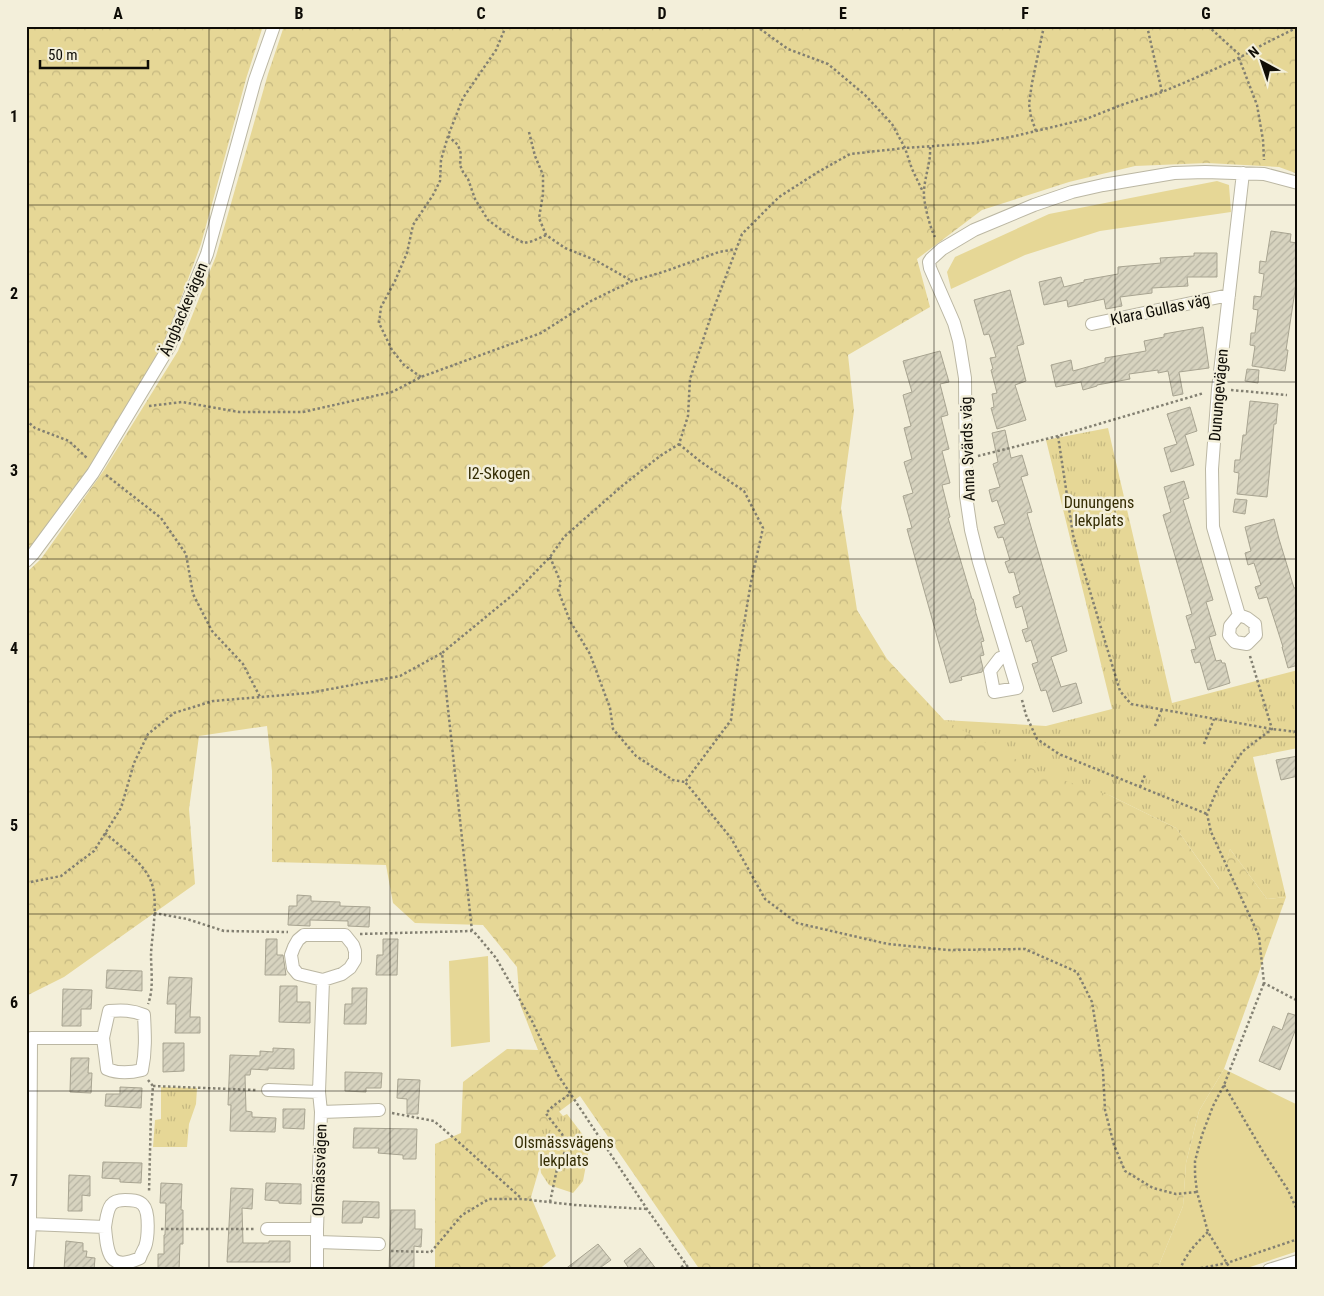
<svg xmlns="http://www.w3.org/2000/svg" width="1324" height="1296" font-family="'Roboto Condensed',sans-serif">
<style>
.grass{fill:#e6d796}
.forest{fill:url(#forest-crowns)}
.park{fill:url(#park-tufts)}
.building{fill:url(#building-hatch);stroke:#a8a491}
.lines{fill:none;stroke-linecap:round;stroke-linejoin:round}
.street-casing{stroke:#bbb7a3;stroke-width:14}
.path{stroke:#838072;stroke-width:2.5;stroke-dasharray:2.5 2.5;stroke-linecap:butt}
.street{stroke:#fff;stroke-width:12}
.grid{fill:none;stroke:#0e0c06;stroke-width:1;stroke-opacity:0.55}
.labels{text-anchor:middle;stroke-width:5;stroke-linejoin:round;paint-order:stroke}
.street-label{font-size:16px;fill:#0e0c06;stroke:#f3efda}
.park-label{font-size:16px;fill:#342c03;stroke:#f3efda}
.neatline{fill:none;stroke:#0e0c06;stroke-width:2}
.grid-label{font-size:16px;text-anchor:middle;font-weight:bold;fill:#0e0c06}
</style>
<defs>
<pattern id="forest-crowns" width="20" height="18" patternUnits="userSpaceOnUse" patternTransform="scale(1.25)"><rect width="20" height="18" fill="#e6d796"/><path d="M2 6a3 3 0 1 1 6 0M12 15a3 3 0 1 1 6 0" fill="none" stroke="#c4b780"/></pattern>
<pattern id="park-tufts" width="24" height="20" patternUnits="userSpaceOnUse" patternTransform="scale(1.25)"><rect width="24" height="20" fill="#e6d796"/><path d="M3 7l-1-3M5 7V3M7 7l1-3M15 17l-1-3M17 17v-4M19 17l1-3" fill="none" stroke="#c4b780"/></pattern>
<pattern id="building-hatch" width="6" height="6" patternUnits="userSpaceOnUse" patternTransform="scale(1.25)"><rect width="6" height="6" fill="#d7d3bf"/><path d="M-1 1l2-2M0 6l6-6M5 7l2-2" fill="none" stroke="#b7b4a3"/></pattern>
</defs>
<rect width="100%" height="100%" fill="#f3efda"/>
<path class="grass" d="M1217 181 1229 185 1231 212 1100 231 1025 255 951 289 947 272 955 257 1049 214Z
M488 956 490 1042 451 1047 449 961Z
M1224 1069 1298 1105V1251L1241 1270H1157L1183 1206 1186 1163 1199 1111Z"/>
<path class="forest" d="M26 26H263L246 79 201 244 163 347 97 460 33 544 26 551Z
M284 26H1298V174L1279 167 1207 163 1135 166 1069 182 982 210 917 259 930 307 848 355 854 411 841 508 857 610 887 659 944 720 1111 796 1176 828 1219 889 1230 849 1267 899 1286 897 1224 1069 1199 1111 1186 1163 1183 1206 1157 1270H700L580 1096 552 1117 545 1149 531 1197 556 1256 538 1270H435V1144L461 1133 463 1082 507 1049 538 1050 520 1004 517 967 483 925 415 923 393 903 386 865 272 862V771L267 726 199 736 189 809 195 884 64 977 26 996V573L41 559 104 470 178 351 216 256 268 74Z"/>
<path class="park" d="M1108 428 1172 703 1298 670V748L1253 757 1286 897 1267 899 1230 849 1220 890 1176 828 1111 796 1039 772 944 720 1046 726 1112 709 1046 440Z
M161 1087 197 1088 196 1104 189 1124 187 1147H153L155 1120 161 1119Z
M556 1108 563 1116 567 1114 590 1144 583 1181 573 1193 549 1185 541 1173 537 1138Z"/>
<path class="building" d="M1271 231 1291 234 1290 242 1298 243V271L1286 350H1288L1285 371 1252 366 1255 346 1250 345 1251 333H1255L1258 310 1253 309 1254 296 1261 297 1264 274 1259 273 1260 261 1266 262Z
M1194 253H1217V277H1187L1188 286 1152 288V293L1120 297 1122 306 1106 309 1104 299 1068 307 1067 300 1044 305 1039 282 1061 277 1064 287 1084 282V280L1118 274V267L1161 263 1160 258 1194 256Z
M1010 290 1024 344 1017 346 1026 381 1015 385 1026 420 997 429 991 408 994 407 992 394 997 393 991 370 993 369 990 358 996 357 989 334 984 335 974 300Z
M1203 327 1209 368 1179 372 1183 394 1173 396 1168 371 1158 373V370L1129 374 1130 379 1097 385V386L1083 390 1081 382 1056 387 1051 365 1071 360 1073 371 1105 362V358L1146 351 1144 341 1164 337V334Z
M940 351 949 382 940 384 948 415 941 417 949 449 942 451 950 483 942 485 950 517 948 518 972 599H973L976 610H975L984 641 981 642 984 655 980 656 983 668 982 672 961 677 962 680 950 683 907 529 912 528 903 496 913 493 904 462 912 459 904 428 911 426 903 395 912 392 903 361Z
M1247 369 1259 370 1258 383 1245 381Z
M1250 401 1278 404 1276 424H1274L1267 497 1237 494 1239 473 1234 472 1235 460H1240L1243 435H1246Z
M1190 407 1197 431 1185 435 1194 465 1171 472 1164 448 1177 444 1167 414Z
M1005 430 1011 458 1022 455 1028 475 1021 477 1032 512 1027 513 1067 651 1051 657 1061 687 1076 683 1082 703 1053 712 1046 690 1041 691 1032 664 1038 662 1031 640 1026 642 1022 630 1028 628 1022 606 1016 608 1013 597 1020 594 1014 572 1009 573 1005 562 1010 560 1003 537 998 538 994 527 1005 524 997 500 992 502 989 490 1000 487 993 464 998 462 992 433Z
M1184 481 1189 498 1183 500 1213 600 1206 602 1216 635 1209 637 1216 661 1221 660 1222 663H1225L1230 683 1208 690 1200 662 1195 663 1191 650 1196 649 1186 616 1192 614 1163 515 1171 512 1164 487Z
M1235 499 1247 500 1245 514 1233 512Z
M1274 519 1279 539 1294 588 1298 587V665L1288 668 1282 647H1283L1267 597 1259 599 1255 587 1261 585 1254 563 1248 565 1245 553 1251 551 1245 527Z
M1298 756V776L1281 780 1276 760Z
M297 895 311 896V901L340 902V906L370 907 369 927 348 926V921L310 920V926L288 925 289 906H297Z
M266 939H277V955H283L286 975H265Z
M383 939H398L397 975H376L377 955H383Z
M107 970 142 971V991L106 988Z
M169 977 192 978 190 1017H200V1033H175L176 1004H167Z
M280 986H297V1002H310V1023L279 1022Z
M352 988H367L366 1024H344L345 1004H352Z
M63 989 92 990 91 1009H81V1026H62Z
M1288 1013 1298 1016V1032L1295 1031 1280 1070 1259 1061 1273 1026 1282 1030Z
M163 1043H184V1071L163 1072Z
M273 1048 294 1049V1069L268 1068V1070L251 1069 250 1075H245L246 1111 252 1112V1117L276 1118 275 1132 230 1131 231 1105H228L230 1055 260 1056V1051L273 1052Z
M71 1058H89L88 1073H92L91 1093 70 1092Z
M345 1072 382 1073 381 1088H366V1092L345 1091Z
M398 1079 420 1080 418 1114H407V1099L397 1098Z
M120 1087 142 1088 141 1108 105 1106 106 1094H120Z
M283 1109H305L304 1129 283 1128Z
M354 1128 417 1129 416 1159H403V1155L378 1153 379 1148H353Z
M103 1162 142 1163 141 1183 120 1182V1179L102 1178Z
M69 1175 90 1176V1196L82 1195V1211H68Z
M161 1183 182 1184 181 1210H183V1244H180L179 1270H158V1254H164V1235H165L166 1203H160Z
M266 1183 301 1184V1204L279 1203V1201L265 1200Z
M231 1188 253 1189 252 1209 242 1208 243 1243H269V1241H290V1262H227Z
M343 1201 379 1202V1218L363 1217 362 1223H342Z
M391 1210H415V1229H422L421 1247 414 1246V1270H389Z
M66 1241 83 1243V1251H87L86 1257 95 1258 94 1270H64Z
M598 1244 611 1260 597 1270H564Z
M640 1248 657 1270H630L624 1261Z"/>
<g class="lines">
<defs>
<path id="street" d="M1092 324 1229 295
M26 561 33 554 93 473 169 347 207 254 255 80 274 26
M1239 615 1247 618 1255 624 1256 635 1247 644 1235 642 1229 635 1230 626 1239 615 1213 527 1212 469 1218 389 1243 173
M1007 656 1000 658 990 671 994 692 1017 688 979 562 971 530 966 496 965 378 959 341 954 323 930 268 929 262 931 259 942 249 974 230 1034 205 1072 192 1103 185 1174 173 1205 172 1264 174 1298 183
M304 935H345L353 945 355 951V960L350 968 342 974 323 980 298 974 293 968 291 955 294 947 298 940Z
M268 1090 319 1092
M321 1112 379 1110
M30 1224 105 1227C107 1253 109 1272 140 1258 141 1254 143 1251 145 1247 148 1239 150 1212 143 1205 139 1200 131 1200 125 1200 120 1200 114 1201 111 1205 107 1210 106 1221 105 1227
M267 1229H317
M318 1242 379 1244
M27 1270 30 1224 31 1038H103L107 1069C119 1074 130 1073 142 1070 146 1051 145 1034 144 1015 132 1010 122 1010 109 1011L103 1038
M317 1270V1229L321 1112 319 1092 323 980
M1269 1270 1298 1261"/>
</defs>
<use href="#street" class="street-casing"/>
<path class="path" d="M756 26 788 49 828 64 865 95 892 124 905 148 912 169 923 192
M1147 26 1162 92
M1208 26 1242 57
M1239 58 1257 105 1263 140 1264 160
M1036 131 1031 117 1029 104 1032 83 1044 26
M529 132 535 156 543 175V194L539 218 546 235 565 248 595 260 632 281
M448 136 458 145 461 154 460 165 463 172 468 179 475 199 488 220 507 234 524 243 533 241 546 235
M930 147C931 162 925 175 924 191 923 201 930 228 935 237
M421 377 404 365 392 350 379 323 381 307 395 281 407 253 413 225 433 195 440 181 441 160 448 136 463 98 496 50 506 26
M1231 390 1287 395
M149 406 182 402 239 412H303L392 392 421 377 541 333 591 301 632 281 663 272 719 252 736 249
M26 420 35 428 69 441 87 458
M1058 436 1073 535 1120 691 1131 704 1272 729 1298 732
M679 444 701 462 744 491 763 528 751 582 739 654 731 720 685 782 731 838 765 899 797 923 888 944 947 950 1025 949 1077 972 1092 1002 1103 1071 1105 1110 1114 1145 1125 1171 1153 1188 1176 1194 1197 1192
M978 456 1058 436 1204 393
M106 475 161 518 186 554 193 594 212 631 243 664 260 697
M550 557 561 583 558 590 570 621 590 654 610 708 613 729 636 756 673 780 685 782
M1250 656 1272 729 1243 751 1219 785 1207 814 1211 832 1259 936 1264 983 1298 1001
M1022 700 1026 715 1037 739 1059 754 1207 814
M1155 726 1162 709
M1204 744 1214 719
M1140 787 1145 775
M105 833C120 846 139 859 149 877 160 897 152 932 151 954 151 970 154 989 148 1004
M26 883 61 876 94 851 121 808 134 763 148 734 174 713 213 701 309 693 400 676 442 653
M154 913 187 919 224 931 288 932
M472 931 442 653 515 593 550 557 564 537 622 486 660 456 679 444 688 416 690 379 712 313 742 234 779 197 818 172 850 154 905 148 977 143 1015 136 1086 119 1124 104 1162 92 1193 79 1239 58 1264 44 1298 27
M360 934 472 931 476 934 496 958 532 1021 558 1075 647 1209 690 1270
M148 1080 153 1086 151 1112 149 1193
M1224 1085 1262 1150 1288 1190 1298 1212
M153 1086 256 1090
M392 1113 434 1121 462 1145 521 1198
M550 1202 557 1169 567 1147 566 1143 562 1134 547 1115 546 1113 553 1106 570 1094
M161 1229H256
M391 1251 431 1252 462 1215 489 1199H522L575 1205 647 1209
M677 1270 686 1264
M1180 1270C1185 1255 1197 1242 1208 1232
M1191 1270 1227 1263 1298 1239
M1231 1270 1208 1232 1197 1192 1195 1175V1161L1202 1135 1213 1106 1224 1085 1264 983"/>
<use href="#street" class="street"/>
</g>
<path class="grid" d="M209 26V1270M390 26V1270M571 26V1270M753 26V1270M934 26V1270M1115 26V1270M26 205H1298M26 382H1298M26 559H1298M26 737H1298M26 914H1298M26 1091H1298"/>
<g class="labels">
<g class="street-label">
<text transform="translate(183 309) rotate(-67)" y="6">Ängbackevägen</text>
<text transform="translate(1160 309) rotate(-12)" y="6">Klara Gullas väg</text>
<text transform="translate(1218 395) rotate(-85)" y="6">Dunungevägen</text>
<text transform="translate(967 449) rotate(-92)" y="6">Anna Svärds väg</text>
<text transform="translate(319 1170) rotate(-88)" y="6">Olsmässvägen</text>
</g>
<g class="park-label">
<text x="499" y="479">I2-Skogen</text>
<text x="1099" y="508">Dunungens<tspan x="1099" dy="18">lekplats</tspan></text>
<text x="564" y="1148">Olsmässvägens<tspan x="564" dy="18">lekplats</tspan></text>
</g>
</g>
<rect width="1324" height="1296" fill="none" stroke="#f3efda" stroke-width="55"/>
<g transform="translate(1262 62) rotate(320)" stroke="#f3efda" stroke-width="4" paint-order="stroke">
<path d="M0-4L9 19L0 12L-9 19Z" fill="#0e0c06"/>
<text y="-8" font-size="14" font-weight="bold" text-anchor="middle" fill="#0e0c06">N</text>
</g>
<path d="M40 60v8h108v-8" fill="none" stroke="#0e0c06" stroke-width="2.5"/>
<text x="48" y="60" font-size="15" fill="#0e0c06" stroke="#f3efda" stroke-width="4" paint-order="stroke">50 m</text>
<rect x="28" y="28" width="1268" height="1240" class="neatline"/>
<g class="grid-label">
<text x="118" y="19">A</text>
<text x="299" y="19">B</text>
<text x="481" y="19">C</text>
<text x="662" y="19">D</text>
<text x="843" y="19">E</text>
<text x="1025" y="19">F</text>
<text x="1206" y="19">G</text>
<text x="14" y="122">1</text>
<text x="14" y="299">2</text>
<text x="14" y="476">3</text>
<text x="14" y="654">4</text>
<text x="14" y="831">5</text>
<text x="14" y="1008">6</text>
<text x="14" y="1186">7</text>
</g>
</svg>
